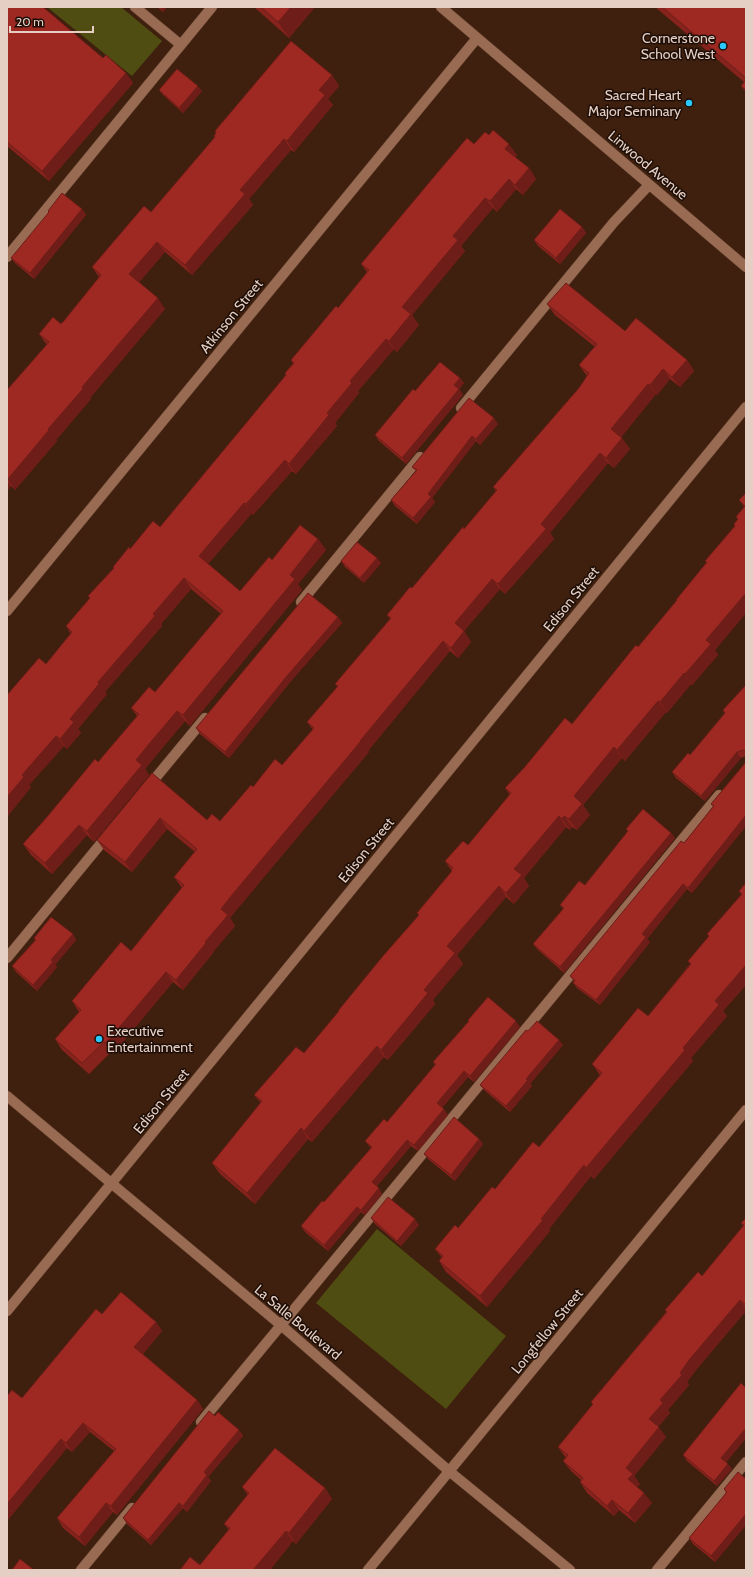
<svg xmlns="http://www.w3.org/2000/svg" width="753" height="1577" font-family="Cabin,sans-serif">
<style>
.green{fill:#4f4d11}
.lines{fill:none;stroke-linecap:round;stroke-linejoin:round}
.minor-casing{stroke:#5a3b2a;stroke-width:11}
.minor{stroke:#996b53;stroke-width:10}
.wall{fill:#87231d}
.shaded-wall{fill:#6e1d18}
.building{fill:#9d2922;stroke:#6e1d18}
.poi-dot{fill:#29c8ff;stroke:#1c0d06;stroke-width:1.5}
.labels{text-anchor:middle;stroke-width:3;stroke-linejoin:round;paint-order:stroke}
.poi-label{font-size:14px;fill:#e5cfc4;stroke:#1c0d06;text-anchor:end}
.street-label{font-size:14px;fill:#e5cfc4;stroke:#1c0d06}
</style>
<rect width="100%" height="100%" fill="#3f1f0d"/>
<path class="green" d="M47 7H121L162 41 132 76Z
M377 1229 506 1336 446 1409 316 1303Z"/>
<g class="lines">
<defs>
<path id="minor" d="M135 7 181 45
M441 7 746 267
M7 257 212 7
M461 408 614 222 649 185
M301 602 420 457
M7 611 477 38
M148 787 205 718
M7 958 108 835
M7 1096 282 1326 449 1471 570 1570
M7 1311 746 407
M201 1422 719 795
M81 1570 132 1508
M368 1570 746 1110
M657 1570 746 1462"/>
</defs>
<use href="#minor" class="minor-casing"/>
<use href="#minor" class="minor"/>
</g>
<path class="wall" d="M7 7 103 58 126 73 133 83 49 181 7 146Z
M157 7H167L163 12Z
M254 7H315L289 38Z
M655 7H746V92L741 86 744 82Z
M332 75 339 86 328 99 333 105 294 152 291 150 249 199 253 205 192 275 165 252 139 282 165 309 90 398 91 399 56 440 57 441 15 490 11 486 7 491V390L47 345 39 334 63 322 99 277 92 267 151 212 215 137 214 136 216 133 215 131Z
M159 90 202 91 183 113 163 95Z
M474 144 517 155 515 157 529 168 536 179 523 195 516 189 497 212 493 208 461 246 465 251 412 315 419 325 397 352 394 349 358 391 359 393 335 423 337 426 296 474 292 471 253 515 252 513 208 564 240 591 272 560 318 539 326 550 298 584 302 590 190 726 185 721 157 754 145 769 149 775 94 842 87 835 52 874 31 855 23 844 98 762 137 716 131 708 155 692 221 614 191 589 161 624 162 626 105 692 107 694 78 729 81 733 67 749 64 746 29 785 31 787 7 817 46 664 71 634 66 626 90 599 88 596 114 568 113 567 130 549 160 527 286 375 285 373 293 364 291 360 338 308 367 272 361 264Z
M82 209 86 215 34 279 15 263 11 258Z
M582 227 586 233 560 264 538 246 534 240Z
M547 304 625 331 687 360 694 371 680 387 670 379 657 395 656 394 621 437 630 449 614 468 608 463 550 533 554 539 505 594 500 589 464 631 471 642 458 658 450 651 368 751 369 752 239 906 230 918 235 926 213 952V953L183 990 173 982 113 1054 111 1052 89 1074 62 1050 55 1039 79 1012 72 1001 131 951 182 888 174 877 195 852 167 829 132 872 104 850 97 840 152 773 207 820 220 821 253 787 282 765 313 730 307 722 338 687 335 684 390 619 387 615 412 588 464 529 496 491 493 487 579 388 587 376 579 365 595 347 555 315Z
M460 378 464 383 459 389 463 395 406 464 379 441 375 435 415 391Z
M498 424 480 445 476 441 432 498 435 502 417 524 395 506 391 500 416 471 412 467Z
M746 493V613L715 650 718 655 692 685 691 684 667 713 666 712 625 761 622 758 583 805 590 815 577 830 572 827 570 830 566 827 524 878 529 886 514 904 506 897 457 955 463 964 433 1000 435 1004 388 1060 384 1057 312 1142 308 1139 255 1204 220 1174 212 1163 261 1103 254 1095 304 1053 339 1012 419 915 417 913 452 871 451 870 445 861 468 845 510 795 505 788 572 724 677 601 676 600 707 563 705 561 735 526 734 524 738 520 736 517 744 507 739 500Z
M377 558 381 563 364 583 345 567 341 561Z
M338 617 342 623 291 681 229 758 200 734 196 728Z
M746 685V756L741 758 705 801 676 778 672 772 690 755 725 713 723 710Z
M746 762V826L692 893 687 889 647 939 650 942 600 1005 577 988 573 983 574 981 570 976 684 843 713 806 711 804Z
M626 829 671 833 675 838 564 973 537 949 533 944 563 909 560 905 585 885 628 831Z
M746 883V985L723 1011 727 1016 691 1058 693 1061 594 1179 591 1176 549 1229 550 1231 487 1307 446 1272 439 1261 442 1258 435 1249 458 1228 495 1189 539 1147 600 1075 592 1064 648 1016 690 964 688 961 709 937 707 934 741 895 739 891Z
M73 934 76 940 55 965 57 967 37 991 16 972 12 966 35 940 34 938Z
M468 1020 520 1027 474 1082 468 1077 442 1108 448 1115 418 1151 411 1146 377 1186 382 1194 365 1215 361 1212 328 1251 305 1232 301 1226 324 1202 371 1148 365 1141 387 1122 435 1065 433 1062 469 1021Z
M528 1031 563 1045 530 1084 532 1086 510 1112 484 1090 480 1085Z
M479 1139 483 1144 455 1181 428 1159 424 1154Z
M371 1218 419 1225 401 1246 375 1224Z
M746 1218V1311L696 1370 687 1382 689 1385 668 1410 670 1413 658 1427 666 1437 634 1476 640 1484 637 1487 652 1503 635 1523 619 1510 614 1516 587 1493 580 1482 581 1480 571 1471 563 1461 566 1458 558 1447 593 1405 591 1402 666 1312 665 1310 702 1276 743 1226 741 1223Z
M102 1314 156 1322 162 1331 143 1354 197 1400 203 1409 117 1515 113 1512 85 1546 63 1528 57 1518 114 1451 90 1432 72 1452 67 1448 7 1521V1396L22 1398Z
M746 1385V1438L726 1462 732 1469 717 1486 687 1461 683 1455Z
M215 1416 239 1430 243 1436 208 1477 211 1481 187 1512 183 1508 151 1545 127 1524 123 1518Z
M746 1479V1525L715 1562 693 1544 689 1538 726 1493 724 1489Z
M242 1487 325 1488 332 1499 296 1544 293 1541 270 1570H180L200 1565 229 1530 224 1524 248 1495Z"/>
<path class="shaded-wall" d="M160 7H167L163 12Z
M291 7H315L289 38 278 22Z
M126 73 133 83 49 181 42 171Z
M332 75 339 86 328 99 333 105 294 152 287 141 319 90Z
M198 86 202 91 183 113 179 108Z
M284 139 291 150 249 199 253 205 192 275 185 265 240 190Z
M509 144 517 155 513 159 505 149Z
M529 168 536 179 523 195 515 185Z
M509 179 516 189 497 212 490 201Z
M485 198 493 208 461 246 465 251 412 315 419 325 397 352 389 341 402 307 453 236Z
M82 209 86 215 34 279 30 273Z
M582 227 586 233 560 264 556 258Z
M157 242 165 252 137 285 129 274Z
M158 298 165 309 90 398 91 399 56 440 57 441 15 490 8 479 82 387Z
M386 339 394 349 358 391 359 393 335 423 337 426 296 474 289 464 350 381Z
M687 360 694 371 680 387 672 377Z
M663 369 670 379 657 395 650 385Z
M460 378 464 383 458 391 454 385Z
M648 384 656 394 619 440 611 429Z
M459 389 463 395 406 464 402 458Z
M494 418 498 424 480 445 476 439Z
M472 436 476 441 432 498 435 502 417 524 413 518 428 494Z
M622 438 630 449 614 468 606 458Z
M600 453 608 463 550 533 554 539 505 594 498 584 541 524Z
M285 460 292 471 253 515 246 504Z
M7 481 11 486 7 491Z
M244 503 252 513 206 566 199 556Z
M318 539 326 550 298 584 302 590 190 726 183 715 290 575Z
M377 558 381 563 364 583 360 578Z
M184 578 191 589 161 624 162 626 105 692 107 694 78 729 81 733 67 749 60 739 70 719 98 682 153 614Z
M492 579 500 589 464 631 471 642 458 658 451 648 455 623Z
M746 593V613L715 650 718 655 692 685 685 674 706 640Z
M338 617 342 623 291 681 229 758 225 752 287 676Z
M443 641 450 651 368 751 369 752 230 918 235 926 213 952V953L183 990 176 980 221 909Z
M684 673 691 684 667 713 660 702Z
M658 701 666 712 625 761 617 750Z
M177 711 185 721 145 769 149 775 94 842 87 831 136 760Z
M56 736 64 746 29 785 31 787 7 817V797L22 775Z
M614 747 622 758 583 805 590 815 577 830 569 819 574 796Z
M737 752 741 758 705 801 701 796Z
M746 815V826L692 893 688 888Z
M559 816 566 827 524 878 529 886 514 904 506 893 514 869Z
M564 816 572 827 570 830 562 819Z
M160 818 167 829 132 872 125 862Z
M79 825 87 835 52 874 45 863Z
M671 833 675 838 564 973 560 967Z
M683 884 687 889 647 939 650 942 600 1005 596 1000 642 934Z
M499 886 506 897 457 955 463 964 433 1000 435 1004 388 1060 381 1050 424 990 447 946Z
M73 934 76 940 55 965 57 967 37 991 33 985 51 960Z
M746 965V985L723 1011 727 1016 691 1058 693 1061 594 1179 586 1168 683 1048 715 1001Z
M166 972 173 982 113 1054 106 1043Z
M516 1021 520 1027 474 1082 470 1076Z
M559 1040 563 1045 530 1084 532 1086 510 1112 506 1106 526 1079Z
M377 1046 384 1057 312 1142 304 1131Z
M464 1071 468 1077 441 1109 437 1103Z
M444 1109 448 1115 418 1151 414 1145Z
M301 1128 308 1139 255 1204 247 1193Z
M479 1139 483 1144 455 1181 451 1175Z
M407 1140 411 1146 375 1188 372 1182Z
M584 1165 591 1176 549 1229 550 1231 487 1307 480 1296Z
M379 1188 382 1194 365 1215 361 1210Z
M357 1207 361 1212 328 1251 324 1245Z
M415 1219 419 1225 401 1246 397 1241Z
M740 1300 746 1309V1311L696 1370 687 1382 689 1385 668 1410 670 1413 656 1429 649 1419 660 1400 689 1360Z
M156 1322 162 1331 141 1356 134 1347Z
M197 1400 203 1409 117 1515 111 1506Z
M83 1423 90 1432 72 1452 66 1443Z
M659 1427 666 1437 634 1476 640 1484 635 1490 628 1479 626 1468Z
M746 1428V1438L725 1464 721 1458Z
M239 1430 243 1436 208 1477 211 1481 187 1512 183 1506 204 1472Z
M61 1439 67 1448 7 1521V1504Z
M728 1464 732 1469 717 1486 714 1481Z
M325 1488 332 1499 296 1544 289 1533Z
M644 1493 652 1503 635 1523 628 1513Z
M612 1500 619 1510 614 1516 607 1506Z
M106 1503 113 1512 85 1546 79 1537Z
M179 1503 183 1508 151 1545 148 1540Z
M746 1514V1525L715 1562 711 1556Z
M286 1531 293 1541 270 1570H253Z"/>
<path class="building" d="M7 7H43L103 58 106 55 126 73 42 171 7 142Z
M261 7H291L278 22Z
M662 7H746V78Z
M291 41 332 75 319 90 325 95 287 141 284 139 240 190 245 194 185 265 157 242 129 274 158 298 82 387 83 389 48 429 49 430 8 479H7V390L49 342 39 334 53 317 61 324 63 322 101 275 92 267 144 206 151 212 215 137 214 136 216 133 215 131Z
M177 69 198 86 179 108 159 90Z
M746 80V90L741 86Z
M493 130 509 144 505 149 529 168 515 185 509 179 490 201 485 198 453 236 458 240 402 307 411 314 389 341 386 339 350 381 352 383 327 413 329 415 289 464 285 460 246 504 244 503 199 556 240 591 269 557 272 560 300 525 318 539 290 575 295 579 183 715 177 711 149 744 136 760 142 765 87 831 79 825 45 863 23 844 47 817 95 759 98 762 139 714 131 708 149 687 155 692 223 611 184 578 153 614 155 616 98 682 99 684 70 719 74 722 60 739 56 736 22 775 24 777 7 797V695L39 658 46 664 72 632 66 626 90 598 88 596 114 568 113 567 129 547 130 549 153 521 160 527 286 375 285 373 294 363 291 360 336 306 338 308 369 270 361 264 438 172 467 138 474 144 485 132 489 135Z
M62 193 82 209 30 273 11 258 49 212 48 211Z
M560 209 582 227 556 258 534 240Z
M566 283 625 331 636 318 687 360 672 377 663 369 650 385 648 384 611 429 622 438 606 458 600 453 541 524 546 529 498 584 492 579 455 623 464 631 451 648 443 641 360 741H361L232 895 221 909 228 915 205 942 206 943 176 980 166 972 106 1043 104 1042 82 1063 55 1039 81 1010 72 1001 121 942 131 951 184 885 174 877 197 849 160 818 125 862 97 840 152 773 207 820 212 814 220 821 251 785 253 787 275 759 282 765 314 728 307 722 338 686 335 684 391 618 387 615 410 587 412 588 463 527 464 529 497 490 493 487 579 388 589 373 579 365 597 344 547 304Z
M440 362 460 378 454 385 459 389 402 458 375 435 413 389 415 391Z
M469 398 494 418 476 439 472 436 428 494 431 497 413 518 391 500 417 470 412 467Z
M746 493V593L706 640 711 644 685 674 684 673 660 702 658 701 617 750 614 747 574 796 582 804 569 819 564 816 562 819 559 816 514 869 522 875 506 893 499 886 447 946 455 953 424 990 428 993 381 1050 377 1046 304 1131 301 1128 247 1193 212 1163 262 1101 254 1095 296 1047 304 1053 339 1011H338L383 956 419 915 417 913 452 871 451 870 453 868 445 861 463 841 468 845 511 793 505 788 524 768 565 718 572 724 636 645 638 647 677 600H676L707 562 705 561 735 526 734 524 738 519 736 517 745 506 739 500Z
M357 542 377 558 360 578 341 561Z
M308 593 338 617 287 676 225 752 196 728Z
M746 685V751L743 750 737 752 701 796 672 772 688 753 690 755 725 713 723 710Z
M746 762V815L688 888 683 884 642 934 646 937 596 1000 573 983 575 980 570 976 681 841 684 843 714 806 711 804Z
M643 809 671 833 560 967 533 944 564 908 560 905 579 881 585 885 628 831 626 829Z
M746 883V965L715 1001 719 1005 683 1048 685 1050 586 1168 584 1165 541 1219 543 1220 480 1296 439 1261 443 1256 435 1249 455 1225 458 1228 492 1187 495 1189 533 1142 539 1147 602 1073 592 1064 638 1008 648 1016 691 964 688 961 709 936 707 934 742 894 739 891Z
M51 917 73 934 51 960 53 962 33 985 12 966 36 940 34 938Z
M488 997 516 1021 470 1076 464 1071 437 1103 444 1109 414 1145 407 1140 372 1182 379 1188 361 1210 357 1207 324 1245 301 1226 322 1201 324 1202 372 1147 365 1141 384 1119 387 1122 436 1064 433 1062 469 1021 468 1020Z
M537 1021 559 1040 526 1079 528 1080 506 1106 480 1085 526 1030 528 1031Z
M454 1117 479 1139 451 1175 424 1154Z
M388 1197 415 1219 397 1241 371 1218Z
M746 1218V1305L740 1300 689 1360 680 1373 682 1375 660 1400 663 1403 649 1419 659 1427 626 1468 633 1474 628 1479 644 1493 628 1513 612 1500 607 1506 580 1482 583 1478 563 1461 568 1455 558 1447 593 1404 591 1402 667 1312 665 1310 698 1272 702 1276 744 1225 741 1223Z
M121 1292 156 1322 134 1347 197 1400 111 1506 106 1503 79 1537 57 1518 116 1449 83 1423 66 1443 61 1439 7 1504V1396L12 1390 22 1398 96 1309 102 1314Z
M741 1383 745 1387 746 1385V1428L721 1458 728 1464 714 1481 683 1455Z
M209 1411 215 1416 218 1412 239 1430 204 1472 207 1475 183 1506 179 1503 148 1540 123 1518Z
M275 1448 325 1488 289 1533 286 1531 253 1570H180L190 1557 200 1565 230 1528 224 1524 249 1493 242 1487Z
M738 1472 746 1479V1514L711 1556 689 1538 727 1492 724 1489Z
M20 1559 34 1570H12Z"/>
<g class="poi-dot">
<circle cx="723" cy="46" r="4"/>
<circle cx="689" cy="103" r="4"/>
<circle cx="99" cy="1039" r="4"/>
</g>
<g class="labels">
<g class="poi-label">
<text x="715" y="43">Cornerstone<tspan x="715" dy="16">School West</tspan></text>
<text x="681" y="100">Sacred Heart<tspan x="681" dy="16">Major Seminary</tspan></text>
<text x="107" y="1036" text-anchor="start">Executive<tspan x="107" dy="16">Entertainment</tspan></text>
</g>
<g class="street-label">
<text transform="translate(648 165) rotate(40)" y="5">Linwood Avenue</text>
<text transform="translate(231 316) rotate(-51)" y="5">Atkinson Street</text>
<text transform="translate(571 599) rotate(-51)" y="5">Edison Street</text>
<text transform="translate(366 850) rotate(-51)" y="5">Edison Street</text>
<text transform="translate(161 1101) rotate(-51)" y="5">Edison Street</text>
<text transform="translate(298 1322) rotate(40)" y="5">La Salle Boulevard</text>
<text transform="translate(547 1331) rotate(-51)" y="5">Longfellow Street</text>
</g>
</g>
<rect width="753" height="1577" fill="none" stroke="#e5cfc4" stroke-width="16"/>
<path d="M10 26v6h83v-6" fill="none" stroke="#e5cfc4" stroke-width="2"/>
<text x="16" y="26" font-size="12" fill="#e5cfc4" stroke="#1c0d06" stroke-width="3" paint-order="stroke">20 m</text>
</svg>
